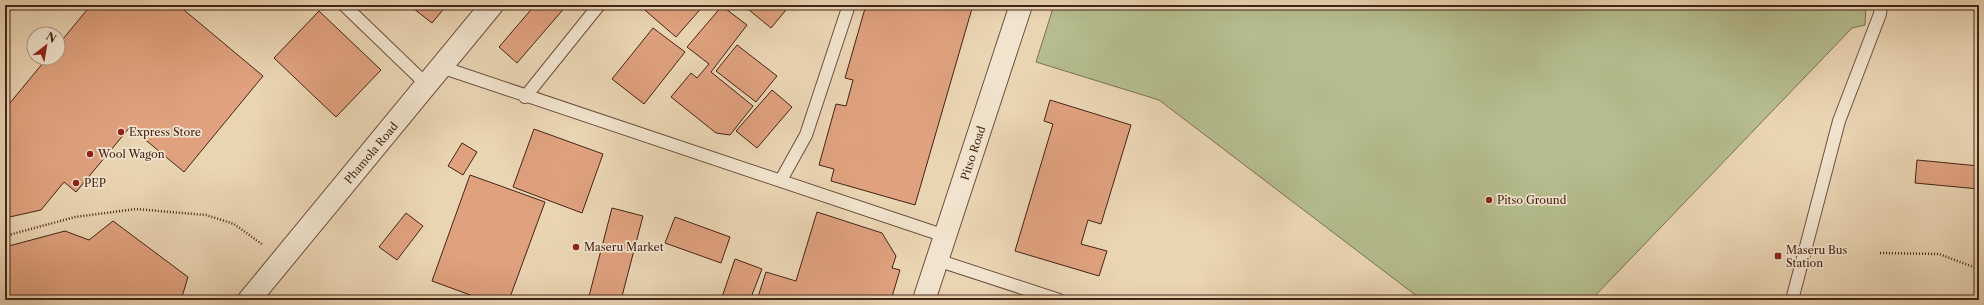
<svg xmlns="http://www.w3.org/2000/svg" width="1984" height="305" font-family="'Libre Caslon Text',serif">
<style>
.grass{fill:#b5bd8e;stroke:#7c7052}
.building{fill:#dfa17e;stroke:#442417}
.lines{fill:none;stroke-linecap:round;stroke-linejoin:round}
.lane-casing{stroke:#6e503e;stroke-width:14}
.street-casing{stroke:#6e503e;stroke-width:24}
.path{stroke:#442417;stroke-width:2.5;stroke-dasharray:1 2;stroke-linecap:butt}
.lane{stroke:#f1e4ce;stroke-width:12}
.street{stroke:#f1e4ce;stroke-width:22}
.poi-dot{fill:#8f2418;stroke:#f1e4ce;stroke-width:1.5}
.labels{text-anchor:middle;stroke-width:3.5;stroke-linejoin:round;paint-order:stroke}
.poi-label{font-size:11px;fill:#442417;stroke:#f1e4ce;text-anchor:start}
.street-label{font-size:11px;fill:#442417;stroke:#f1e4ce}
</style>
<rect width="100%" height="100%" fill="#ead5b3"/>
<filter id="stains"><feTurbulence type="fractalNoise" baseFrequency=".005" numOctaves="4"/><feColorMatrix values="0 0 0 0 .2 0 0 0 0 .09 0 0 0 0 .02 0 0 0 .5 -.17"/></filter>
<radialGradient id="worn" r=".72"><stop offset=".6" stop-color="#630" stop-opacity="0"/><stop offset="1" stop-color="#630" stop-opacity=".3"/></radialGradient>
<path class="grass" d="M1054 5H1866L1865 25 1852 28 1591 300H1422L1159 100 1036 62Z"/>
<path class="building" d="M91 5H178L263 76 184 172 130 127 76 192 64 182 41 210 5 218V109L47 58H58V45Z
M409 5H447L432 23Z
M535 5H567L517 63 499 47Z
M639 5H704L676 37Z
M743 5H790L771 28Z
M866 5H973L915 205 831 181 834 169 819 165 836 104 846 106 853 80 845 78Z
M722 6 747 25 711 72 753 106 730 135 716 133 671 97 691 73 697 78 709 64 687 47Z
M319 11 381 70 336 117 274 58Z
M653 28 685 52 644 104 612 79Z
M737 45 777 76 756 102 716 71Z
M772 90 792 107 757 148 736 131Z
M1050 100 1131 125 1101 224 1088 220 1081 244 1107 251 1099 276 1015 251 1053 124 1044 121Z
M534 129 603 154 582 213 513 187Z
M462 143 477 152 463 175 448 166Z
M1917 160 1979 166V189L1915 183Z
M470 175 545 202 509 300H484L432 281Z
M612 208 643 216 621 300H588Z
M817 212 882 233 896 256 892 268 900 270 891 300H757L766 272 796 281Z
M406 213 423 226 397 260 379 247Z
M675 217 730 237 721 263 665 243Z
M113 221 188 277 181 300H5V247L65 231 89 240Z
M735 259 762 269 750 300H721Z"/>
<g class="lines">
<defs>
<path id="lane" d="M344 5 427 85
M441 67 945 236
M525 97 599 5
M781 180 806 135 849 5
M937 260 1059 300
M1792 300 1839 121 1880 14 1881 5"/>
<path id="street" d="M249 300 492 5
M924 300 1021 5"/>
</defs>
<use href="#lane" class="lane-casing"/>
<use href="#street" class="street-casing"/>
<path class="path" d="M5 236 75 217 136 209 206 215 234 224 263 245
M1880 253 1939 254 1979 269"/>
<use href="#lane" class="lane"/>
<use href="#street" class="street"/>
</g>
<g class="poi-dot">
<circle cx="121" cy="132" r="4"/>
<circle cx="90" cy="154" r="4"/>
<circle cx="76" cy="183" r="4"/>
<circle cx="1489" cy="200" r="4"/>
<circle cx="576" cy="247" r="4"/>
<rect x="1774" y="252" width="8" height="8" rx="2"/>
</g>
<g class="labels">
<g class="poi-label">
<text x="129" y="136">Express Store</text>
<text x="98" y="158">Wool Wagon</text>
<text x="84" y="187">PEP</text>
<text x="1497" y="204">Pitso Ground</text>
<text x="584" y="251">Maseru Market</text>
<text x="1786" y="254">Maseru Bus<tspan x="1786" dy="13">Station</tspan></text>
</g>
<g class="street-label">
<text transform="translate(371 153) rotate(-50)" y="4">Phamola Road</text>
<text transform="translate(973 153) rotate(-72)" y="4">Pitso Road</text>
</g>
</g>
<rect width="1984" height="305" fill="none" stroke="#ead5b3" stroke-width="20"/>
<rect x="6" y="6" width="1972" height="293" fill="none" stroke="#442417" stroke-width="2"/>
<rect x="10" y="10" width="1964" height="285" fill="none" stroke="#442417"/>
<g transform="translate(46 46) rotate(31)"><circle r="19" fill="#f1e4ce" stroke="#ac9785"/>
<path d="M0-3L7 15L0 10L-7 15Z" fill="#8f2418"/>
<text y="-6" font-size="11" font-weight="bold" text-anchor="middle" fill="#442417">N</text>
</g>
<rect width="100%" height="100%" filter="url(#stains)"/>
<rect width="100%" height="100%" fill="url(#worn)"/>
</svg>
